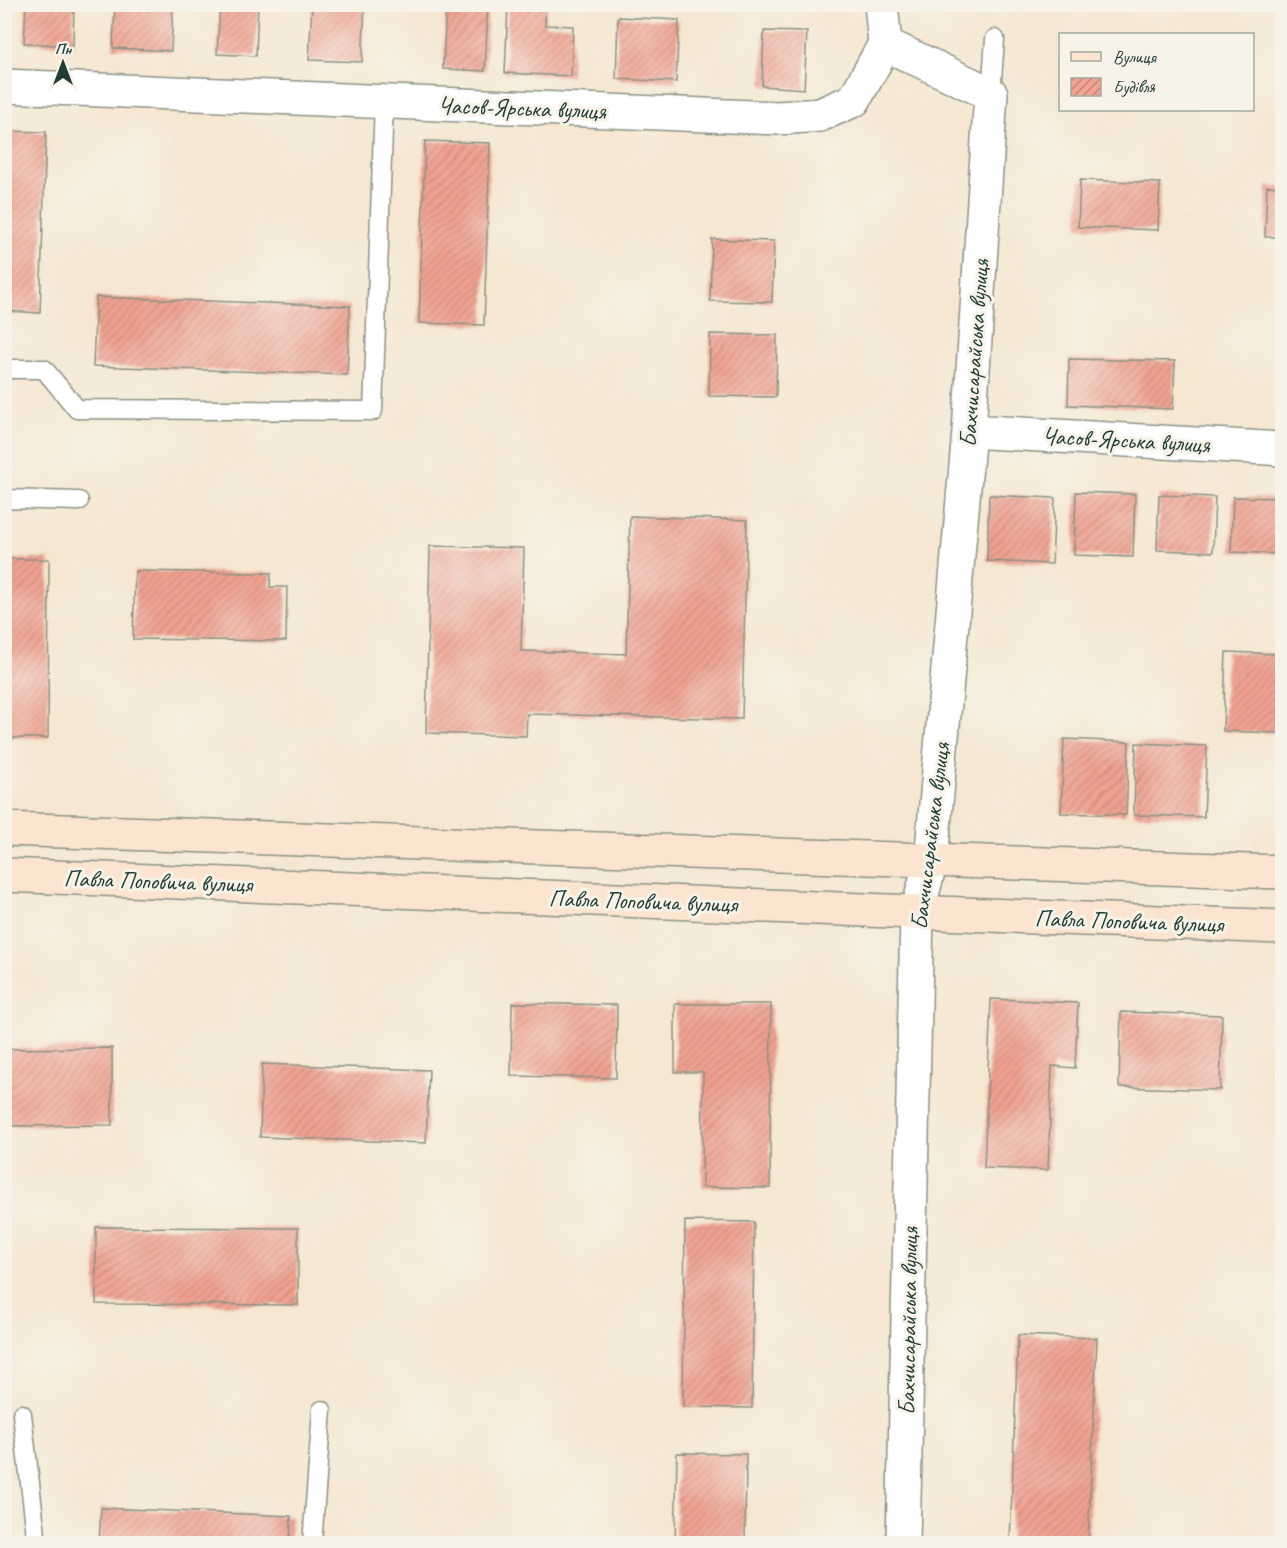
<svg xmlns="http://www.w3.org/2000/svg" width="1287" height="1548" font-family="Caveat,sans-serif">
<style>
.building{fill:url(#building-hatch)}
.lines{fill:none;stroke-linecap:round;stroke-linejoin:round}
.lane-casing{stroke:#8a9283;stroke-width:21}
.street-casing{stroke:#8a9283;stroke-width:36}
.secondary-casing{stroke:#8a9283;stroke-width:36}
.lane{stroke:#fff;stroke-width:18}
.street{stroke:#fff;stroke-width:33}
.secondary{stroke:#fce5d0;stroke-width:33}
.labels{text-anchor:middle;stroke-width:6;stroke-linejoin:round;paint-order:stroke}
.street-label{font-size:24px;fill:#1f3d34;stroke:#f7f3e8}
</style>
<defs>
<pattern id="building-hatch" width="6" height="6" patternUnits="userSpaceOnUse" patternTransform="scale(1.5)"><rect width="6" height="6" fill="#f1a292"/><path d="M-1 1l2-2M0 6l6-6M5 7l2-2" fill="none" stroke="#c38578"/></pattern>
</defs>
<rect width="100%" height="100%" fill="#f7f3e8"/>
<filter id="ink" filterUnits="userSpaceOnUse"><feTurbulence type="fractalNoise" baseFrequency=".0167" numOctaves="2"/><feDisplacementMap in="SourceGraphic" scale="12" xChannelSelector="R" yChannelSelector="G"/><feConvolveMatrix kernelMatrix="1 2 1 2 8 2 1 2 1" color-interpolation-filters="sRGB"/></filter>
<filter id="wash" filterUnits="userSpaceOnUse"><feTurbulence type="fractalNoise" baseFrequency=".008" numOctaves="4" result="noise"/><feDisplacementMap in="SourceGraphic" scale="24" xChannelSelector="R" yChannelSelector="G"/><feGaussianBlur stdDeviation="1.35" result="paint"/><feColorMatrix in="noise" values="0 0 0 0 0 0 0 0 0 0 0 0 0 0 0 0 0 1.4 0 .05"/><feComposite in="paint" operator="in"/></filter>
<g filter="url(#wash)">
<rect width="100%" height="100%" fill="#f5e7d2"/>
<g id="blocks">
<path class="building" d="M4 4H8L7 44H4Z
M26 4H74L73 46 24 43Z
M115 4 173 7 171 51 113 48Z
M220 4H258L256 56 217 54Z
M312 4H365L362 62 309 60Z
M446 4H488L485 71 443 69Z
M508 4H546L545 25 573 26 571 76 505 73Z
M618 17 679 20 676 82 616 79Z
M764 31 807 32 804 89 762 86Z
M4 131 46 132 40 313 4 311Z
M425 141 490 143 484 325 419 323Z
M1080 180 1160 183 1158 230 1078 227Z
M1267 186 1282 187V237H1265Z
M712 239 774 241 772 302 710 301Z
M96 297 350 306 347 375 93 366Z
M710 334 777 335 776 397 709 396Z
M1069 359 1175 361 1173 409 1068 405Z
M1076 492 1135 494 1133 557 1074 555Z
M989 495 1055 498 1052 564 987 561Z
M1159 495 1215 497 1213 552 1157 550Z
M1233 497 1282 498V554L1231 552Z
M630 516 747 520 742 719 527 714 526 736 426 733 430 546 524 548 521 651 626 654Z
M4 559H49L48 738H4Z
M135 571 271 573 270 587H287L286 641 133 639Z
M1226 652 1282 654V733L1223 731Z
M1064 739 1129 742 1126 815 1061 813Z
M1136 743 1207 746 1204 817 1134 815Z
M991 999 1078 1003 1075 1068 1052 1066 1048 1170 984 1168Z
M512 1003 617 1005 616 1078 511 1076Z
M675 1004H771L770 1188 702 1187 703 1072H675Z
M1121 1012 1222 1015 1220 1090 1119 1087Z
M112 1048V1125L4 1126V1049Z
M262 1064 429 1070 426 1143 260 1137Z
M685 1221 754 1222 752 1408 683 1407Z
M96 1227 298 1228V1305L96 1304Z
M1018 1335 1097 1338 1088 1544 1010 1541Z
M677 1453 746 1454 745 1544H675Z
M101 1508 291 1516 290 1544H99Z"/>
</g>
</g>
<g filter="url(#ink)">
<use href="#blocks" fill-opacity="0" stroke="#8a9283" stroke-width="1.5"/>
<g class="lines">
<defs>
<path id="lane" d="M991 94 995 39
M4 369H44L77 409 373 411 384 102
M4 499 79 501
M22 1414 37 1544
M312 1544 322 1410"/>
<path id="street" d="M881 4 885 44
M4 86 777 118 820 115 854 100 885 44 991 94 969 431 931 861 917 913 903 1544
M969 431 1282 449"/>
<path id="secondary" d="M4 829 1282 872
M4 875 1282 927"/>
</defs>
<use href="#lane" class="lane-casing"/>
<use href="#street" class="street-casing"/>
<use href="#secondary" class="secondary-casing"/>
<use href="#lane" class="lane"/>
<use href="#street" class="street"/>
<use href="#secondary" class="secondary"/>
</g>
</g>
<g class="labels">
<g class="street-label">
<text transform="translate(522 108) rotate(2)" y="8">Часов-Ярська вулиця</text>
<text transform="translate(974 353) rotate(-86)" y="8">Бахчисарайська вулиця</text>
<text transform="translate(1126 440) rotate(3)" y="8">Часов-Ярська вулиця</text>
<text transform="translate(930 836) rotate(-83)" y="8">Бахчисарайська вулиця</text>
<text transform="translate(158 881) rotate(2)" y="8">Павла Поповича вулиця</text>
<text transform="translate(643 901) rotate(2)" y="8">Павла Поповича вулиця</text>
<text transform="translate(1129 921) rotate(2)" y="8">Павла Поповича вулиця</text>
<text transform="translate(908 1321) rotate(-89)" y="8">Бахчисарайська вулиця</text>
</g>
</g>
<rect width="1287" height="1548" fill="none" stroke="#f7f3e8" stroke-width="24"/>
<rect x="1059" y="33" width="195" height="78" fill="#f7f3e8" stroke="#a1aaa0" stroke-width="1.5"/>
<rect x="1071" y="52" width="30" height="9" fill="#fce5d0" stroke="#a1aaa0" stroke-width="1.5"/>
<text x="1113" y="63" font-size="18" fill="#1f3d34">Вулиця</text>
<rect x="1071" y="78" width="30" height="18" fill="url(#building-hatch)" stroke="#a1aaa0" stroke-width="1.5"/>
<text x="1113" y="93" font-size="18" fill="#1f3d34">Будівля</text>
<g transform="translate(63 63)" stroke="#f7f3e8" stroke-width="4.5" paint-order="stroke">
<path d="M0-4.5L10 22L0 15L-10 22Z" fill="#1f3d34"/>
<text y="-9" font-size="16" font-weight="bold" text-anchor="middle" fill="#1f3d34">Пн</text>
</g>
</svg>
